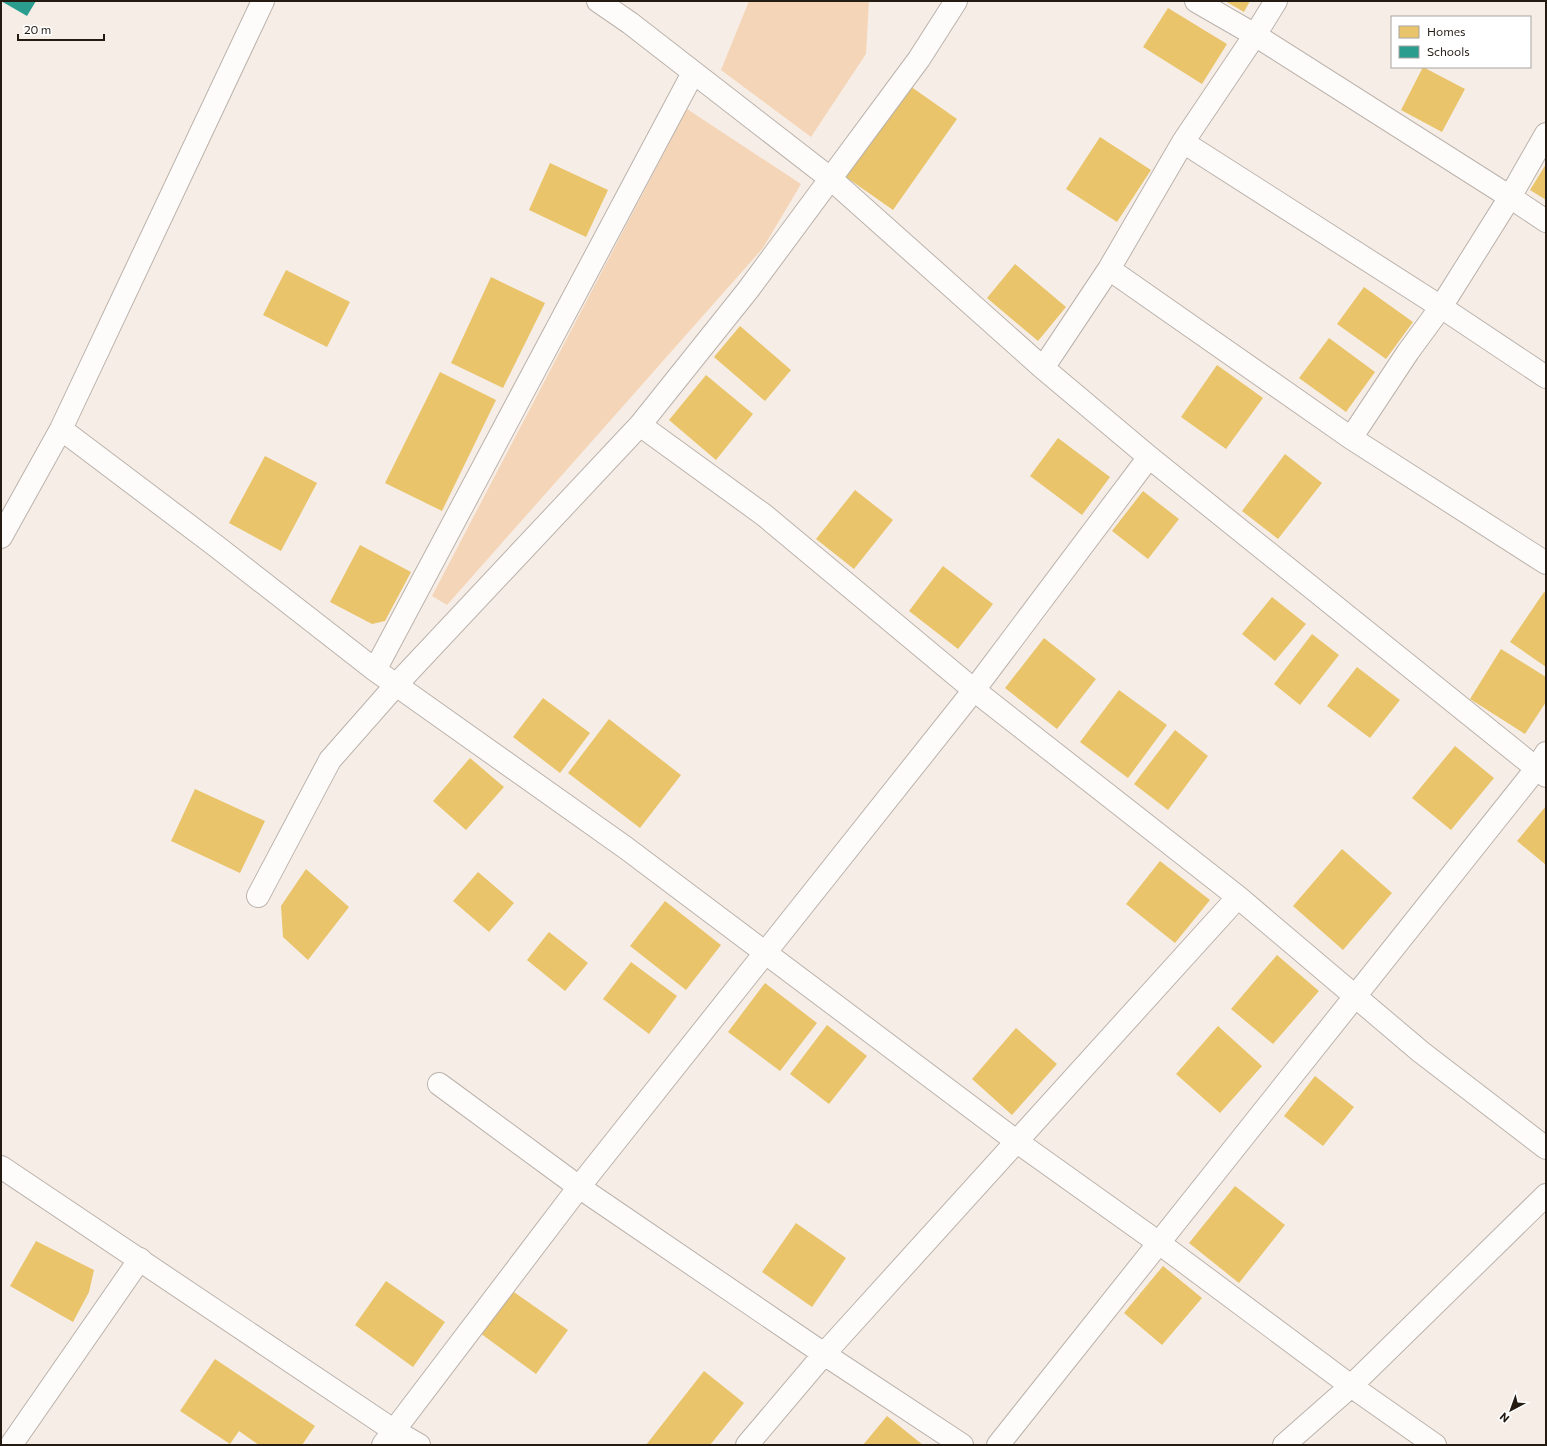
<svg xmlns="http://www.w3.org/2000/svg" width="1547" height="1446" font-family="Commissioner,sans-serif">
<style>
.green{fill:#f5d5b8}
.homes{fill:#e9c46a}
.schools{fill:#2a9d8f}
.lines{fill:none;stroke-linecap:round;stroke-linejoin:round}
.street-casing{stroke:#bab2ab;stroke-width:24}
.secondary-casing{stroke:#bab2ab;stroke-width:24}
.street{stroke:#fefcfb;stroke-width:22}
.secondary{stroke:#fefcfb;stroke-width:22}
</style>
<rect width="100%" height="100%" fill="#f6eee6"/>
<path class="green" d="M749 1H869L866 54 811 137 721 70Z
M687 109 801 184 763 248 447 605 432 596Z"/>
<path class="homes" d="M1225 1H1250L1244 12Z
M1168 8 1227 44 1202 84 1143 47Z
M1423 67 1465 89 1442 132 1401 110Z
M910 86 957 119 893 210 846 177Z
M1100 137 1151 170 1117 222 1066 189Z
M550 163 608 190 586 237 529 210Z
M1546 164V200L1530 190Z
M1015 264 1066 307 1038 341 987 298Z
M286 270 350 302 327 347 263 315Z
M491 277 545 303 503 388 451 363Z
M1364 287 1413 322 1386 359 1337 324Z
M740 326 791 370 765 401 714 357Z
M1329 338 1375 372 1346 412 1299 378Z
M1217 365 1263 398 1226 449 1181 417Z
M440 372 496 400 442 511 385 483Z
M706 375 753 414 716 460 669 420Z
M1058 438 1110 477 1082 515 1030 476Z
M1285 454 1322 483 1278 539 1242 511Z
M265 456 317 483 281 551 229 523Z
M855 490 893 520 854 569 816 539Z
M1143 491 1179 519 1148 559 1112 531Z
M360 545 411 572 385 621 372 624 330 602Z
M943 566 993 604 958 649 909 611Z
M1544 592 1546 593V667L1510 642Z
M1272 597 1306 624 1275 661 1242 634Z
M1312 634 1339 655 1300 705 1274 684Z
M1044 638 1096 679 1057 729 1005 688Z
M1501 649 1546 677V702L1525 734 1470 699Z
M1357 667 1400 700 1370 738 1327 706Z
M1119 690 1167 725 1128 778 1080 742Z
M543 698 590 733 560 773 513 737Z
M609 719 681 775 640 828 568 773Z
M1175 730 1208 756 1168 810 1134 784Z
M1455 746 1494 778 1451 830 1412 798Z
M470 758 504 787 466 830 433 801Z
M195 789 265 821 240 873 171 841Z
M1546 806V865L1517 841Z
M1342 849 1392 893 1343 950 1293 906Z
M1160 861 1210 900 1175 943 1126 904Z
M306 869 349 907 308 960 283 937 281 906Z
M478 872 514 903 489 932 453 901Z
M665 901 721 945 686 990 630 946Z
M549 932 588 963 565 991 527 960Z
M1277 955 1319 991 1273 1044 1231 1009Z
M631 962 677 996 649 1034 603 999Z
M765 983 817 1023 780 1071 728 1032Z
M827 1025 867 1056 829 1104 790 1074Z
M1218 1026 1262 1066 1220 1113 1176 1074Z
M1016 1028 1057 1064 1012 1115 972 1079Z
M1315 1076 1354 1107 1323 1146 1284 1116Z
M1235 1186 1285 1225 1239 1283 1189 1243Z
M796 1223 846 1258 812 1307 762 1272Z
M36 1241 94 1270 89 1292 73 1322 10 1286Z
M1163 1266 1202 1298 1162 1345 1124 1313Z
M386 1281 445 1322 413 1367 355 1325Z
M511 1290 568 1330 536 1374 480 1333Z
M215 1359 315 1426 302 1445H259L239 1431 230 1444 180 1411Z
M704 1371 744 1403 710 1445H646Z
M887 1416 923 1445H863Z"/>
<path class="schools" d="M1 1H36L27 16Z"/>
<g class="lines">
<defs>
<path id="street" d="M598 1 630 23 831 179 1043 368 1149 457 1546 776
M1196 1 1255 35 1510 197 1546 221
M1183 142 1441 307 1546 377
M1109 269 1351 438 1546 563
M1043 368 1109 269 1183 142 1255 35 1276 1
M640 425 764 515 974 690 1238 897 1421 1052 1546 1148
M61 429 216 546 375 670 626 848 1016 1141 1159 1243 1351 1386 1435 1445
M1351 438 1408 352 1441 307 1510 197 1546 134
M1 537 61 429 263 1
M375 670 693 73
M258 896 330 760 396 685 640 425 748 290 919 59 956 1
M439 1084 579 1187 824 1354 962 1445
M11 1445 140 1259
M383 1445 579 1187 974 690 1149 457
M747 1445 824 1354 1238 897
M998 1445 1536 769 1546 753
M1284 1445 1351 1386 1546 1195"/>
<path id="secondary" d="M1 1167 393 1430 419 1445"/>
</defs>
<use href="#street" class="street-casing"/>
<use href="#secondary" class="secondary-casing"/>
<use href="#street" class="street"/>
<use href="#secondary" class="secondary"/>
</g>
<rect width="1547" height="1446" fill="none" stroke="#241b13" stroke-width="4"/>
<rect x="1391" y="16" width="140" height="52" fill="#ffffff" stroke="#a7a4a1"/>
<rect x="1399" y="26" width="20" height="12" fill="#e9c46a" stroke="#a7a4a1"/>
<text x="1427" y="36" font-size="12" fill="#241b13">Homes</text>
<rect x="1399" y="46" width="20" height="12" fill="#2a9d8f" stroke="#a7a4a1"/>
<text x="1427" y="56" font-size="12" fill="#241b13">Schools</text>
<g transform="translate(1511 1410) rotate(221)" stroke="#ffffff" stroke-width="3" paint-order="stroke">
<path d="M0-3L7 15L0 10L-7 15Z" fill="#241b13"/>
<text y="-6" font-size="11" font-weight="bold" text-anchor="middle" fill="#241b13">N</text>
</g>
<path d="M18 34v6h86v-6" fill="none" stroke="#241b13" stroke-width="2"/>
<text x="24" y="34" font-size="12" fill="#241b13" stroke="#ffffff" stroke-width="3" paint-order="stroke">20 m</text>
</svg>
